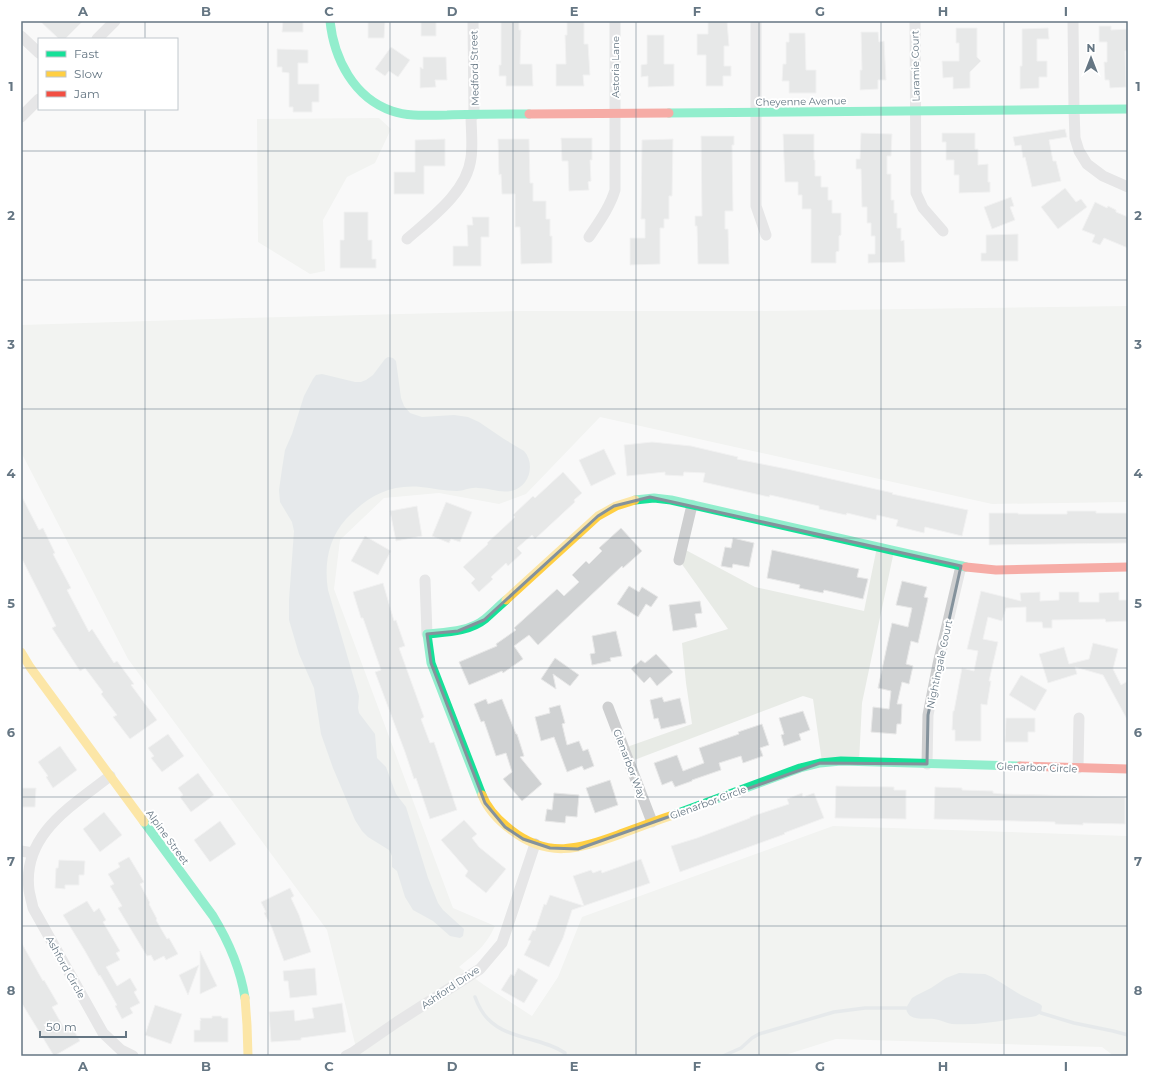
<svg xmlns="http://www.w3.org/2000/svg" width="1149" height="1077" font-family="Montserrat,sans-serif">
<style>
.green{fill:#e8ebe6}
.water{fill:#ced6d9}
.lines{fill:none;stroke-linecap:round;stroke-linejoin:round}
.stream{stroke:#ced6d9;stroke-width:3.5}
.building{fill:#d0d2d3;stroke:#e8e8e8}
.street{stroke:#cecfd0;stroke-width:11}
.fast{stroke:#16e098;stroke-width:9}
.slow{stroke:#ffcf43;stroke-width:9}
.jam{stroke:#f24e42;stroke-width:9}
.marked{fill:none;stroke:#84929c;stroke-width:3;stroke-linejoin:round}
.grid{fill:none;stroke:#657683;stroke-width:1;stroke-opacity:0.55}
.labels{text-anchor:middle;stroke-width:4;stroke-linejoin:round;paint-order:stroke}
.street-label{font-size:10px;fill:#657683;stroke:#fff}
.neatline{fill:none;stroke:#657683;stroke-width:1.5}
.grid-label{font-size:13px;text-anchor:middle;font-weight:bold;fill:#657683}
</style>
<rect width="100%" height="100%" fill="#f9f9f9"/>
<path class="green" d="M379 118 391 129 375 163 347 177 323 220 325 271 310 274 258 242 257 119Z
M1128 306V502L992 504 600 417 526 494 499 504 439 493 384 498 340 540 334 589 453 908 495 926C485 947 476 953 459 967L484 985 532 1016 558 977 582 917 833 826 1128 836V1056H1114L1102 1047 836 1039 782 1056H358L327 930 128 659 21 452V325L244 318 520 311H753Z
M877 547 894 551 862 703 859 762H822L813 699 803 696 629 762 624 748 692 724 686 683 682 643 728 629 679 560 682 548 755 587 864 611Z"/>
<path class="water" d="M388 357 393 358 396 361 401 398 404 406 410 413 422 417 454 415 468 417 479 422 504 439 524 451C536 464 529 488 511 491 499 493 489 488 478 488 470 487 464 491 457 491 445 491 432 488 421 487 389 484 367 497 346 519 328 539 324 565 328 590L359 696 358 708 359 713 375 734 377 758 386 767 396 794 406 807 428 878 438 903 443 910 464 929 463 936 460 938 450 936 433 921 413 910 405 897 397 871 392 867V856L389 850 368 837 362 831 355 820 333 768 321 734 314 688 299 654 289 620V600L294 531 292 522 280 502 279 490 282 469 285 450 292 434 304 396 313 379 316 375 322 374 355 382H361L366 380 373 375 385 359Z
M959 973 985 974 992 977 1021 995 1040 1004 1042 1006 1041 1013 1036 1016C1028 1018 1019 1018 1011 1019 992 1023 972 1025 952 1024 946 1023 941 1020 934 1019 924 1018 908 1022 906 1008L912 998 917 995 931 988 946 978Z"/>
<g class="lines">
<path class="stream" d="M475 997C478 1005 482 1013 488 1019 508 1040 542 1037 565 1053
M1041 1013 1074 1023 1113 1031 1128 1035
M723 1056 741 1048 752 1038 759 1034 834 1012 865 1008H906"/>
</g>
<path class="building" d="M40 21H83L65 39H59Z
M283 21H303V32H282Z
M368 21H385L384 38H368Z
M421 21H436V36H421Z
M501 21H519V30H521L520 64H532L533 86H506V76H499V65H501Z
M567 21H584V44H588L590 75H583L584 86H556V64H566L565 35H567Z
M708 21H727L729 46H724V66H731V76H723V86H706V55H697V34H708Z
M1099 26H1111V30L1128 29V51H1125L1126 87 1110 88 1109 80H1105L1104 62H1107V42H1099Z
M956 28H977V57L981 61 970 72V88L953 89V77L943 78 942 61H959V43H956Z
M1048 28 1049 39H1037V61H1047V77H1039V88L1020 89V66H1022V29Z
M861 32H878L879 42 884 41 886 80H878V89L860 90V70H862Z
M789 33H805L806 70H816V93H789V81H782L783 64H786V42H789Z
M647 35H664V64H674V86L648 87V76L641 77V65L647 64Z
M391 47 410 60 398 77 389 71 385 76 375 69Z
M277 49 308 50V63H298V84H319V102H312V112H293V107H289V73L282 72V67H277Z
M423 57H446L447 80H435L436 87 420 88V67L423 69Z
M1065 129 1067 137 1049 140 1053 161H1056L1061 181 1032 187 1025 157 1023 158 1021 145 1015 146 1013 137Z
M861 133 892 134 891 156H887V174H891V200H894V213H897V228H901V241L904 240 905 262 868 263V254H875V236H871V223H867V207H862L861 169H856V159H860Z
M942 133H975V149H978V165L988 164V182H990V192L959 193V175H954V160H946V142H942Z
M783 134H814V160H815V176H821V187H828V200H832V213H841V235L839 236V251L836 252V263H811V209H802V195H798V182H785Z
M701 136H734V145H732L733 211H725V229H728L729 264H698L697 226H695V216H702Z
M561 138H592V160H590L591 181 588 182 589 190 569 191 568 161H562Z
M445 139V166H424V194H394V172H415V140Z
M498 139H529L530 183H533V201H546V219H550V236H552V263L521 264 520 227H515V194H502L501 174 499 175Z
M673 139 672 196H669V219H664V228H660V264L630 265V238H645V219H641L642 140Z
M1065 188 1076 202 1081 199 1087 207 1058 229 1041 207Z
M1011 197 1014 206 1010 207 1015 220 992 229 984 207Z
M1095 202 1107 208 1108 206 1116 210V212L1128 217V248L1104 238 1100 245 1092 242 1095 235 1082 230Z
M344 212H368V240H372V259H376V268H340V240H344Z
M472 217H489V237H481V266H453V246H468L467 225H473Z
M1018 234V261H981V253H986V235Z
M652 442 691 446 738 457 737 459 787 469 893 493 892 494 968 510 962 536 925 527 924 533 896 526 898 520 877 515 876 520 847 513 846 515 819 509V506L770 495 769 497 703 482 705 473 684 472 683 476 665 475V472L627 476 624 445Z
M604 449 616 474 591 486 579 460Z
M563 472 582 493 574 500 575 502 535 539 532 535 517 548 522 553 508 566 506 563 491 577 493 579 479 592 471 583 475 579 463 567 488 544 487 543 515 517 513 515 533 496 535 498Z
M21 495 39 530 43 528 55 553 53 554 71 588 67 590 89 632 92 629 114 663 117 661 134 684 131 685 157 720 130 739 113 717 117 715 101 694 103 692 85 668 80 671 52 628 56 626 21 557Z
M446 502 472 512 460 542 451 539 449 543 432 536Z
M417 506 422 536 396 541 390 511Z
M1067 511H1096V513H1128L1127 543 989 545V513H1018V514H1067Z
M621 528 642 551 623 568 622 566 538 645 529 635 514 646 523 659 503 673 502 671 469 685 459 662 497 646 496 644 516 630 514 628 557 589 564 596 579 582 572 575 586 561 589 564 602 551 599 548Z
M365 536 391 551 378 575 351 561Z
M733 538 754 543 749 567 733 564 732 568 721 566 725 547 731 548Z
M772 550 859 569 857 577 868 579 863 599 824 590 823 593 799 588 800 585 767 578Z
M902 581 927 587 924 597 928 598 918 643 911 641 906 664 913 666 909 684 902 682 897 704H902L901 724H897L896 734 871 732 873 707 889 709 891 691 878 688 892 623 908 627 912 608 896 605Z
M383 583 394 621 396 620 405 646 399 648 424 717 421 719 430 743 434 742 457 810 430 819 416 778 414 779 405 752 375 672 381 670 363 618H361L353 592Z
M629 586 639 592 642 587 658 597 651 607 646 604 638 617 617 604Z
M981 591 1021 601 1020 593 1040 592V601L1059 600V592H1079V602H1099V593L1119 592V600H1128V621L1106 622 1105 619 1052 620V628H1043L1042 622H1026V607L1006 608 1002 621 988 617 983 639 998 642 989 681H991L987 705 981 704V741H955V730H952L953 711H954L962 668 974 671 978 651 967 649Z
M700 601 702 613 695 614 697 627 673 631 669 605Z
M616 631 622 656 610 658 611 661 592 665 590 654 595 653 592 636Z
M1093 643 1118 649 1113 669 1121 685 1128 681V721L1103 675 1075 667 1077 674 1048 683 1039 654 1064 647 1069 664 1089 659Z
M656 654 673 672 657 686 650 677 644 683 631 669 641 660 645 663Z
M555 658 579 675 570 686 553 674 556 689 541 679Z
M1021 675 1047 690 1035 711 1009 695Z
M662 697 664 702 680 698 686 723 661 729 658 718 654 719 650 700Z
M486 699 488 704 502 699 516 734H517L524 756 520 757 542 784 522 801 503 779 512 772 506 753 496 756 484 721 481 722 474 704Z
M560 705 565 723 562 724 567 745 579 741 583 751 588 749 594 766 584 770 582 766 567 772 554 737 541 741 535 717 550 713 549 708Z
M803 711 810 730 799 734 801 740 784 746 781 735 784 734 779 718Z
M1006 718H1035V732H1028V742H1005Z
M762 724 769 745 760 748 763 756 743 763 741 756 719 763 721 770 692 780V781L675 787 672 781 662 785 654 763 677 755 683 771 704 763 699 748 739 734 738 732Z
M168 734 184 756 162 772 151 758 154 756 148 748Z
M60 746 77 770 53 788 46 777 48 776 38 762Z
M198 773 214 795 191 812 180 797 183 795 178 788Z
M610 780 618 805 595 813 586 788Z
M836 786 894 787V790H906V819L835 818Z
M935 787 962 788V790L993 791V793L1002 794 1125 797V824L1083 823V825L1055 824V822L934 819Z
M21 788H36L35 807H21Z
M554 793 579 795 577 817 566 816 565 823 545 821 547 809 552 810Z
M802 793 803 797 814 793 824 818 784 833 785 834 680 872 671 846 697 838 750 818V817L789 804 787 799Z
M104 812 122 835 100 852 83 829Z
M464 820 477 834 472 838 479 847 506 869 486 893 465 876 468 871 441 840Z
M220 821 236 844 210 862 194 840Z
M129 857 144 882 140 884 150 903 149 904 157 919 156 920 167 939 169 938 178 954 166 960 164 956 154 961 151 955 147 956 118 908 122 906 110 886 114 884 108 874 120 867 118 863Z
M641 859 650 883 572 910 563 938 549 967 524 955 531 941 528 940 533 930 535 931 544 904 546 905 550 895 584 906 573 876 591 870 593 873 601 870 602 873Z
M59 860 85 861 84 875H79V885H65V889L55 888 56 868H58Z
M290 888 294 896 291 898 299 915 311 952 284 961 272 928 264 913 266 912 261 902Z
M87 901 94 912 99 908 106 920 103 922 120 951 116 953 120 960 106 967 117 986 130 978 137 990 134 992 140 1003 130 1008 133 1013 122 1019 115 1006 117 1005 100 975 99 976 85 951 63 915Z
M21 942 43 981 44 980 58 1004 52 1007 64 1028 70 1024 80 1041 54 1056 21 1002Z
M200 951 217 986 200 994Z
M199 965 188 995 179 975Z
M315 968 317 995 290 998 288 981H284L283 971Z
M518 968 538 980 524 1003 501 990 511 974 514 976Z
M342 1003 346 1032 301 1038V1040L271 1042 269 1012 294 1010 295 1021 314 1018 312 1008Z
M155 1005 182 1014 171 1044 145 1035Z
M212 1016H221L222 1018H228V1042H194V1030H200V1020L201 1021 200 1018H212Z"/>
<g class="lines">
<path class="street" d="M473 21 474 115
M756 21V206L766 235
M915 21 916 193 923 208 943 231
M1073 21 1074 109 1075 138 1079 151 1087 164 1103 176 1128 187
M21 36 39 53
M97 39 115 21
M21 117 39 99
M589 237C599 222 610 207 615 190V21
M407 239C431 218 467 192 471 158 473 144 471 129 471 115
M679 560 692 505
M425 580 427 634
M608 707 652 822
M927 764 928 715 938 664 961 566
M1078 768 1079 718
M110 776C72 806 22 834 29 890 30 896 32 903 33 908L103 1033 121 1050 133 1056
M21 851 33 853
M346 1056 352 1053 397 1022 480 969 502 943 535 844"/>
<path class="fast" d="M330 21C334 59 354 98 392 111 409 117 429 115 447 115 474 114 502 114 529 114
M669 113 1128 109
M635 500 654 498 671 500 966 567
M482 795 431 663 427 634C446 632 469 632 485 619 492 613 499 606 506 600
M673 815 800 768 820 763 841 761 1020 766
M144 822 213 916C229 942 240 967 245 998"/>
<path class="slow" d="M506 600 598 516 616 506 635 500
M21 652 30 667 144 822
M482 795C488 810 499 821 511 830 548 859 579 849 618 835 637 828 655 821 673 815
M245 998 247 1025 248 1056"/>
<path class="jam" d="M529 114 669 113
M966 567 996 570 1128 567
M1020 766 1128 769"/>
</g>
<path d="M0 0H1149V1077H0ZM650 497 961 566 928 715 927 764 820 763 578 849 550 848 523 839 505 827 485 803 431 663 427 634 458 631 484 620 598 516 614 506Z" fill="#f9f9f9" fill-opacity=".55" fill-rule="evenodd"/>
<path class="marked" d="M650 497 961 566 928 715 927 764 820 763 578 849 550 848 523 839 505 827 485 803 431 663 427 634 458 631 484 620 598 516 614 506Z"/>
<path class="grid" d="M145 21V39M268 21V1056M390 21V1056M513 21V1056M636 21V1056M759 21V1056M881 21V1056M1004 21V1056M145 109V1056M21 151H1128M21 280H1128M21 409H1128M21 538H1128M21 668H1128M21 797H1128M21 926H1128"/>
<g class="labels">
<g class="street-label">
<text transform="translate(915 66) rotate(-91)" y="4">Laramie Court</text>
<text transform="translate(615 67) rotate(-90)" y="4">Astoria Lane</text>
<text transform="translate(474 68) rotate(-91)" y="4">Medford Street</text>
<text transform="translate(801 101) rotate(-1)" y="4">Cheyenne Avenue</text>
<text transform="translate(939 664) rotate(-78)" y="4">Nightingale Court</text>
<text transform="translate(630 764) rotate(69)" y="4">Glenarbor Way</text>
<text transform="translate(1037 767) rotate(2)" y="4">Glenarbor Circle</text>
<text transform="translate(708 802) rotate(-20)" y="4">Glenarbor Circle</text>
<text transform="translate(168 837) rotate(54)" y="4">Alpine Street</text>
<text transform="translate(66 967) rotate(61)" y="4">Ashford Circle</text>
<text transform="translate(450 987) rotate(-34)" y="4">Ashford Drive</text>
</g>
</g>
<rect width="1149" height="1077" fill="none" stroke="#ffffff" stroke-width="44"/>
<rect x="38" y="38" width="140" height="72" fill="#ffffff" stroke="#c1c8cd"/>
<rect x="46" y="51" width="20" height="6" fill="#16e098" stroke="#c1c8cd"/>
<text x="74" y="58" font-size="12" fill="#657683">Fast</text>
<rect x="46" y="71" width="20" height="6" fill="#ffcf43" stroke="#c1c8cd"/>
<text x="74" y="78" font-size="12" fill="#657683">Slow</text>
<rect x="46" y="91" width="20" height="6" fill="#f24e42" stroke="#c1c8cd"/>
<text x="74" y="98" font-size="12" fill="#657683">Jam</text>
<g transform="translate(1091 58)" stroke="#ffffff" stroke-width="3" paint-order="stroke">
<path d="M0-3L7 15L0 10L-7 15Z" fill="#657683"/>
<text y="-6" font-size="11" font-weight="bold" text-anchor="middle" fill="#657683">N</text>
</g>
<path d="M40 1031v6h86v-6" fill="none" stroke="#657683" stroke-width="2"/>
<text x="46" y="1031" font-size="12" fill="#657683" stroke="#ffffff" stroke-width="3" paint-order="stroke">50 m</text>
<rect x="22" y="22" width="1105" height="1033" class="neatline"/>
<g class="grid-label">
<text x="83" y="16">A</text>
<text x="206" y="16">B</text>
<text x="329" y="16">C</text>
<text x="452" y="16">D</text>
<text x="574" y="16">E</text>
<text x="697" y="16">F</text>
<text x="820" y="16">G</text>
<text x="943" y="16">H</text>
<text x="1066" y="16">I</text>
<text x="11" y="91">1</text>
<text x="1138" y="91">1</text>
<text x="11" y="220">2</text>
<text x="1138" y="220">2</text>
<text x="11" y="349">3</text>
<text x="1138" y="349">3</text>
<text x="11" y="478">4</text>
<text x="1138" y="478">4</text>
<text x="11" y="608">5</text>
<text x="1138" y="608">5</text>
<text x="11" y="737">6</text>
<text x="1138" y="737">6</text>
<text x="11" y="866">7</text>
<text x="1138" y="866">7</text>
<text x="11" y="995">8</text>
<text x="1138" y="995">8</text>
<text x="83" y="1071">A</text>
<text x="206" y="1071">B</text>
<text x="329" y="1071">C</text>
<text x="452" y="1071">D</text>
<text x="574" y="1071">E</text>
<text x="697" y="1071">F</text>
<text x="820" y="1071">G</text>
<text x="943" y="1071">H</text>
<text x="1066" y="1071">I</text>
</g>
</svg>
